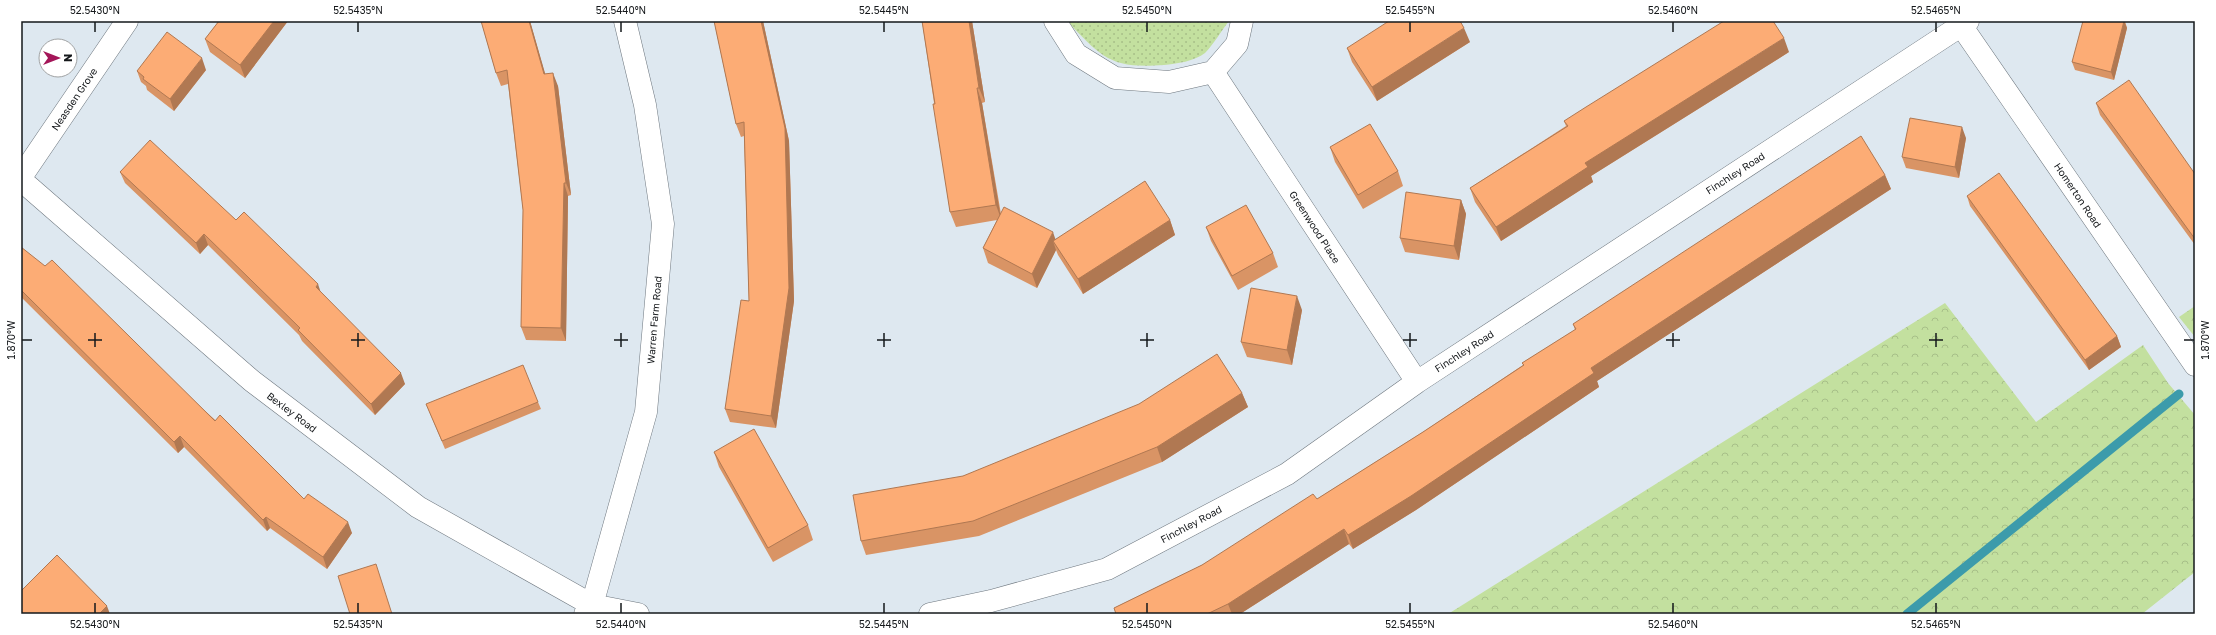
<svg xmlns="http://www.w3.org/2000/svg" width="2216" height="635" font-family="'Golos Text',sans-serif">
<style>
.grass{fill:url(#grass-dots)}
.park{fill:url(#park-crowns)}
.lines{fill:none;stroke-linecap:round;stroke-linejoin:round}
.stream{stroke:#3c9bab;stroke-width:9}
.minor-casing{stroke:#6e777f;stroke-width:23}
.minor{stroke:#fff;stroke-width:22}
.wall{fill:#d99465}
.shaded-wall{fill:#b07852}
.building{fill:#fcac75;stroke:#b07852}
.ticks{fill:none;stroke:#15181b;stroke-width:1.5}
.labels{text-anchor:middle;stroke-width:3;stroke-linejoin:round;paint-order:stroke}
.street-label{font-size:10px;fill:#15181b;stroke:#fff}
.neatline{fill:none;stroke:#15181b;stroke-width:1.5}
.ticks-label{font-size:10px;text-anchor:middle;fill:#15181b}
</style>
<defs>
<pattern id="grass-dots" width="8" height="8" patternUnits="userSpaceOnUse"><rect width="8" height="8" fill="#c3e09f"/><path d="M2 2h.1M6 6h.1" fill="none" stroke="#a7bf88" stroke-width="1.8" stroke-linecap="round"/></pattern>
<pattern id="park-crowns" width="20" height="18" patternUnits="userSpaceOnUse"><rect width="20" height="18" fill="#c3e09f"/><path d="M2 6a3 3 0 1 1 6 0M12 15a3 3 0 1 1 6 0" fill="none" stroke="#a7bf88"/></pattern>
</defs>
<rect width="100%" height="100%" fill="#dee8f0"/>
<path class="grass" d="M1067 21H1229C1221 31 1214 44 1205 53 1195 61 1176 64 1164 65 1111 69 1102 58 1067 21Z"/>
<path class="park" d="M1945 303 2036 422 2143 345 2168 383 2195 415V572L2142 614H1448Z
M2195 306V337L2179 317Z"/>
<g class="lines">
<path class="stream" d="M1907 614 2179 394"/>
<defs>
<path id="minor" d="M1055 21 1076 54 1115 78 1169 82 1213 72 1237 44 1242 21
M1958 21 2195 365
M1213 72 1417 382
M21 177 127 21
M21 180 252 381 418 507 592 605 638 614
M585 614 592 605 646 412 663 224 645 105 625 21
M930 614 991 601 1107 569 1287 474 1417 382 1968 21"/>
</defs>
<use href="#minor" class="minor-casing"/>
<use href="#minor" class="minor"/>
</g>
<path class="wall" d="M219 21H288L245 78 210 52 205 39Z
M481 21H530L545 74 558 86 571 195 568 196 566 341 526 340 521 327 523 210 508 84 501 86 496 73Z
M714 21H763L789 141 794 301 776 428 730 422 725 409 749 301 744 136 741 137 736 124Z
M922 21H972L985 102 982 103 1001 214 1055 239 1170 220 1175 235 1083 294 1058 255 1056 250 1037 288 988 263 983 248 997 220 956 227 950 212Z
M2125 21 2127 28 2114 80 2075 70 2072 62Z
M1470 42 1377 101 1352 62 1347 48Z
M1789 52 1591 176 1593 182 1501 241 1475 202 1470 188 1566 126 1564 121Z
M206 70 174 111 147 90 146 86 141 82 137 71Z
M2096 103 2195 174V245L2100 115Z
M1966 138 1959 178 1906 168 1902 157Z
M1330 147 1398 171 1403 186 1363 209 1335 162Z
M120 172 236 220 320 291 405 384 375 415 302 341 299 335 208 245 200 254 125 183Z
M1885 175 1891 189 1597 381 1599 387 1416 510 1353 549 1349 544 1240 614H1116L1114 608 1202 565 1317 499 1423 432 1523 365 1522 363 1575 330 1573 324Z
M1967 196 2117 336 2121 347 2089 370 1970 206Z
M1461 200 1466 214 1459 260 1405 252 1400 238Z
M1206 227 1273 253 1278 267 1238 290 1211 241Z
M21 247 304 499 352 533 327 569 270 528 267 531 184 447 178 453 21 297Z
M1302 310 1292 365 1247 357 1241 342Z
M1242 393 1248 407 1162 462 979 536 866 555 861 541 963 476Z
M538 402 541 409 445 449 426 404Z
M714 452 808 525 813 540 773 562 719 467Z"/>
<path class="shaded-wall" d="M274 21H288L245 78 240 65Z
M529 21H530L549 87 544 74Z
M761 21H763L789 141 794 301 776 428 771 416Z
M969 21H972L985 102 979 88Z
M2124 21 2127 28 2114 80 2111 72Z
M1464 28 1470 42 1377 101 1372 87Z
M1784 38 1789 52 1591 176 1593 182 1501 241 1496 227 1585 163Z
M202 58 206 70 174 111 170 99Z
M553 73 558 86 571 195 566 183Z
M977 88 982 103 1001 219 996 205Z
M1962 127 1966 138 1959 178 1955 167Z
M1885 175 1891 189 1597 381 1599 387 1416 510 1353 549 1348 535 1591 368Z
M564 183 568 196 566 341 561 328Z
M1461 200 1466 214 1459 260 1454 246Z
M1170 220 1175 235 1083 294 1078 279Z
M1053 232 1058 247 1053 241 1056 250 1037 288 1032 274Z
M204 234 208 245 200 254 196 243Z
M318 284 322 296 316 287Z
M1297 296 1302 310 1292 365 1287 350Z
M2117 336 2121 347 2089 370 2085 360Z
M401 373 405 384 375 415 371 404Z
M1242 393 1248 407 1162 462 1157 447Z
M180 436 184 447 178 453 174 442Z
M266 517 270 528 267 531 263 520Z
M348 522 352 533 327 569 323 557Z
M1344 529 1349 544 1240 614H1232L1228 604Z
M107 606 110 614H99Z"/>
<path class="building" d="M219 21H274L240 65 205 39Z
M481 21H529L544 74 553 73 566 183H564L561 328 521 327 523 210 507 70 496 73Z
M714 21H761L785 128 789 288 771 416 725 409 741 300 749 301 744 122 736 124Z
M922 21H969L979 88H977L996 205 950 212 933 104H935Z
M1389 21H1460L1464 28 1372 87 1347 48Z
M1724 21H1773L1784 38 1585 163 1588 167 1496 227 1470 188 1568 126 1564 121 1586 107Z
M2083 21H2124L2111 72 2072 62Z
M167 32 202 58 170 99 143 79 144 77 137 71Z
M2129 80 2195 174V239L2096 103Z
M1910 118 1962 127 1955 167 1902 157Z
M1370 124 1398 171 1358 195 1330 147Z
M1861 136 1885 175 1591 368 1594 373 1411 496 1348 535 1344 529 1228 604 1207 614H1116L1114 608 1202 565 1313 494 1317 499 1423 432 1524 365 1522 363 1576 329 1573 324Z
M150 140 236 220 244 212 318 284 316 287 401 373 371 404 298 330 300 328 204 234 196 243 120 172Z
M1999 173 2117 336 2085 360 1967 196Z
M1145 181 1170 220 1078 279 1053 241Z
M1406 192 1461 200 1454 246 1400 238Z
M1246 205 1273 253 1232 276 1206 227Z
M1004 207 1053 232 1032 274 983 248Z
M21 247 45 266 52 260 215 421 220 415 304 499 308 494 348 522 323 557 266 517 263 520 180 436 174 442 21 290Z
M1251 288 1297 296 1287 350 1241 342Z
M1217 354 1242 393 1157 447 973 521 861 541 853 495 963 476 1139 404Z
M523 365 538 402 442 441 426 404Z
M754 429 808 525 768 548 714 452Z
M57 555 107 606 99 614H21V591Z
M376 564 392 614H350L338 576Z"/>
<path class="ticks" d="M95 22V32M358 22V32M621 22V32M884 22V32M1147 22V32M1410 22V32M1673 22V32M1936 22V32M95 333V347M358 333V347M621 333V347M884 333V347M1147 333V347M1410 333V347M1673 333V347M1936 333V347M22 340H32M88 340H102M351 340H365M614 340H628M877 340H891M1140 340H1154M1403 340H1417M1666 340H1680M1929 340H1943M2184 340H2194M95 603V613M358 603V613M621 603V613M884 603V613M1147 603V613M1410 603V613M1673 603V613M1936 603V613"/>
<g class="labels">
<g class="street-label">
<text transform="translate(74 99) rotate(-56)" y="4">Neasden Grove</text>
<text transform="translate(1735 173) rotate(-33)" y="4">Finchley Road</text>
<text transform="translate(2078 195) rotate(56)" y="4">Homerton Road</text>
<text transform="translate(1315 227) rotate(57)" y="4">Greenwood Place</text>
<text transform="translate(654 320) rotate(-85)" y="4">Warren Farm Road</text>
<text transform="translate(1464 351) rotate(-33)" y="4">Finchley Road</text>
<text transform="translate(292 412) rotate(37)" y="4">Bexley Road</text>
<text transform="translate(1191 524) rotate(-28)" y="4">Finchley Road</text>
</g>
</g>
<rect width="2216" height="635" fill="none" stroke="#ffffff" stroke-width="44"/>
<g transform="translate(58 58) rotate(90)"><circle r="19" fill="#ffffff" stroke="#a1a3a4"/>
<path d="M0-3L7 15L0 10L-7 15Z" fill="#a41659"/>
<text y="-6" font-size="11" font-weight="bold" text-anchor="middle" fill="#15181b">N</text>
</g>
<rect x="22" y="22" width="2172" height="591" class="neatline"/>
<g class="ticks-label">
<text x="95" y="14">52.5430°N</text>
<text x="358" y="14">52.5435°N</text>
<text x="621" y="14">52.5440°N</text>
<text x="884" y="14">52.5445°N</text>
<text x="1147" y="14">52.5450°N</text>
<text x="1410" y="14">52.5455°N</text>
<text x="1673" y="14">52.5460°N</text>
<text x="1936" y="14">52.5465°N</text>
<text transform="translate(2205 340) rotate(-90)" y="4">1.870°W</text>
<text transform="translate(11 340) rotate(-90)" y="4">1.870°W</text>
<text x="95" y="628">52.5430°N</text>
<text x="358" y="628">52.5435°N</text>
<text x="621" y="628">52.5440°N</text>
<text x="884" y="628">52.5445°N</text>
<text x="1147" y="628">52.5450°N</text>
<text x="1410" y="628">52.5455°N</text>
<text x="1673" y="628">52.5460°N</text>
<text x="1936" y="628">52.5465°N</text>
</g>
</svg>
